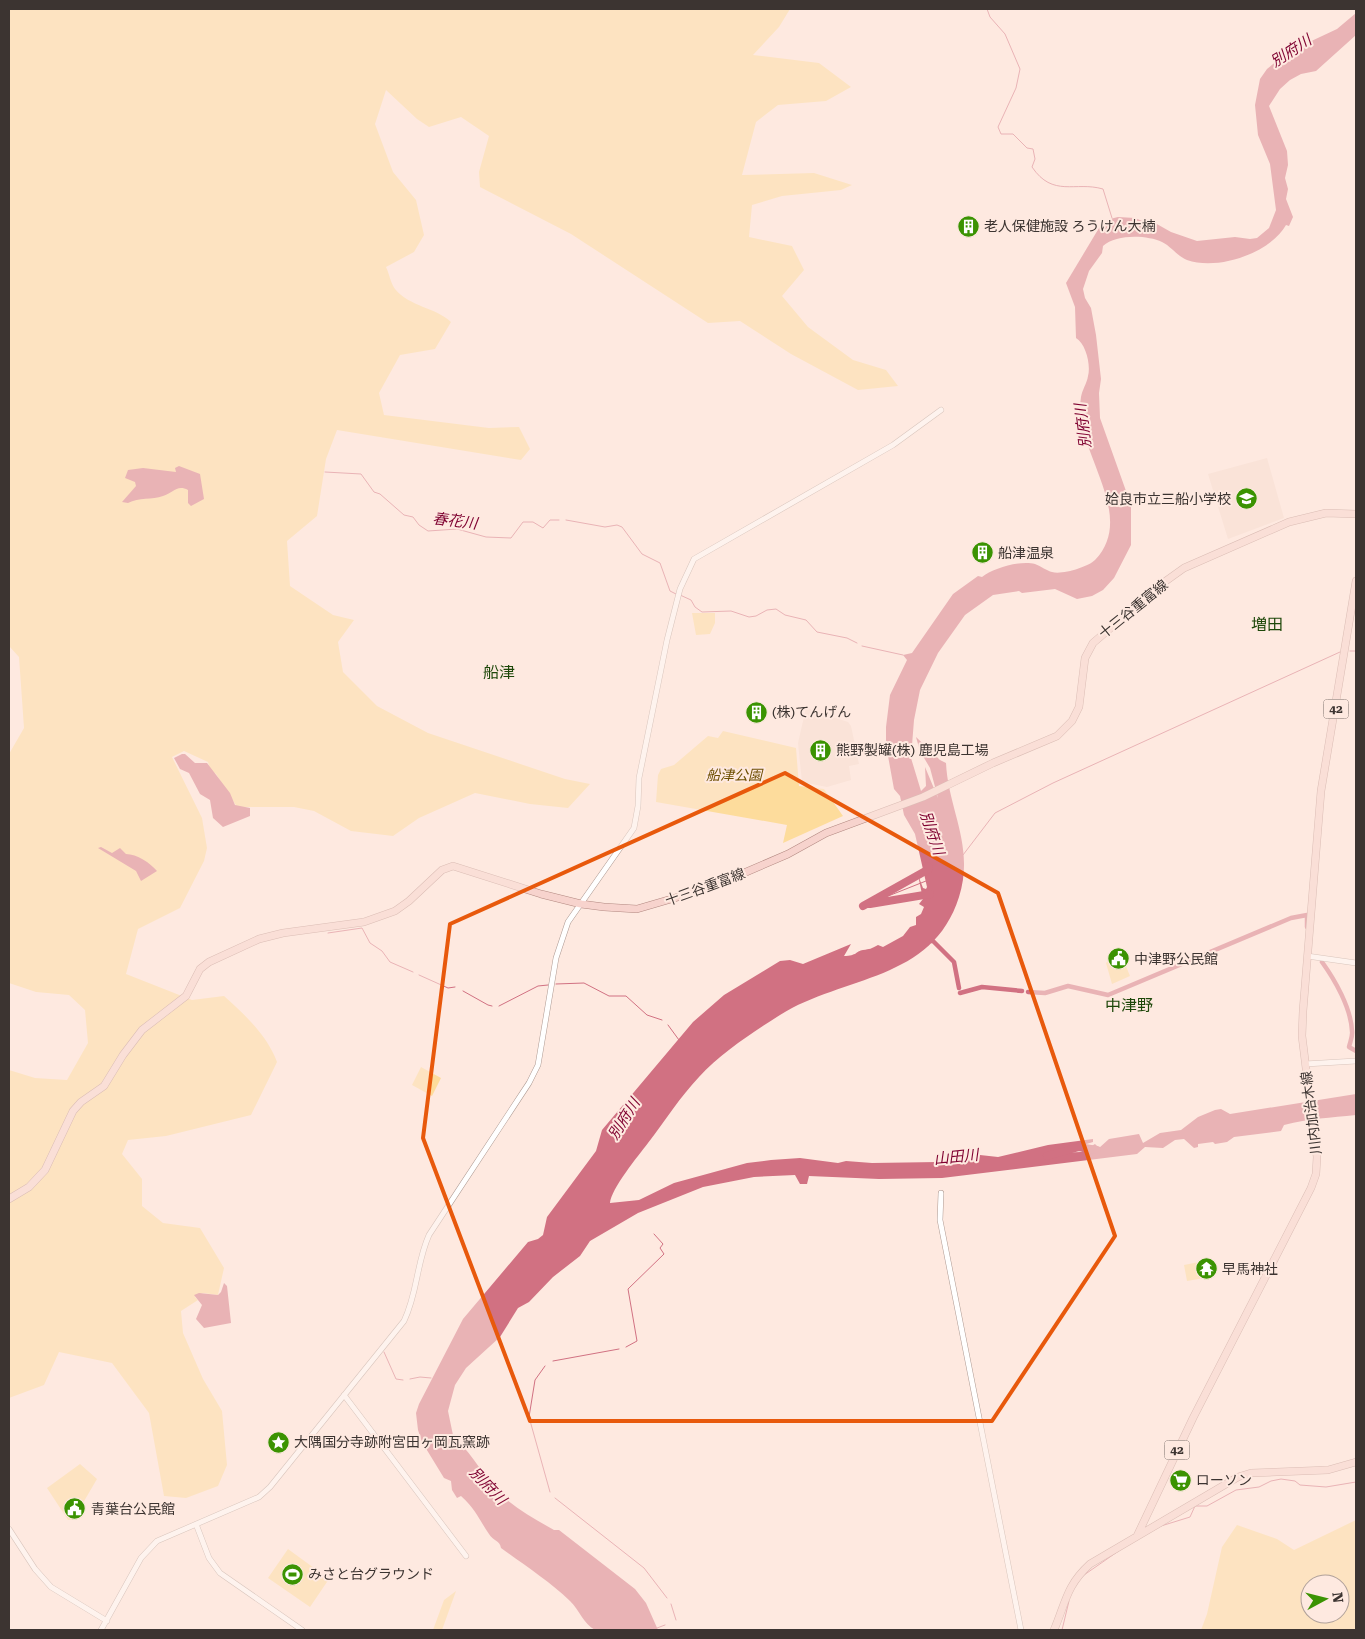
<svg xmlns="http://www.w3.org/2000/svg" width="1365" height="1639" font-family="'Roboto Serif','Noto Sans JP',serif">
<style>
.built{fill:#f7dbce}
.green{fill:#fddc9c;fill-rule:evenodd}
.water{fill:#d17182}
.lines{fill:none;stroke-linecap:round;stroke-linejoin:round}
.stream{stroke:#d17182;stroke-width:1}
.canal{stroke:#d17182;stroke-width:4.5}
.river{stroke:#d17182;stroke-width:8}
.minor-casing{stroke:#ad9991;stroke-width:6}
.major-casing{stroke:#b28881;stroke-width:8}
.minor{stroke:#fff;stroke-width:5}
.major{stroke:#f7d3cd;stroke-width:7}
.marked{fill:none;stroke:#e8590c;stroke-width:4;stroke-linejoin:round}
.labels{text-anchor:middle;stroke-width:4;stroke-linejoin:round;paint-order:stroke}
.shield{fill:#fee9e0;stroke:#766a66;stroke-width:1}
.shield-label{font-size:12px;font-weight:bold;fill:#3c3431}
.poi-label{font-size:14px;fill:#3c3431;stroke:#fee9e0;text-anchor:start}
.street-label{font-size:14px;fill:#3c3431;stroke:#fee9e0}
.park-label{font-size:14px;font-style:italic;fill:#6e5003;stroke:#fee9e0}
.water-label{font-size:15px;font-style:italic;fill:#7f0030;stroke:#fee9e0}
.quarter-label{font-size:16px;fill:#1d4709;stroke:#fee9e0}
</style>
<rect width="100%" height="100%" fill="#fee9e0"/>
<path class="built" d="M1267 458 1284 518 1228 539 1208 474Z
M806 708 848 722 851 726 859 764 849 766 851 780 827 787 802 782 798 743Z"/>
<path class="green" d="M9 9H790L779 27 753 55 819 63 851 87 826 101 778 105 756 122 742 175 814 173 852 185 841 190 782 196 752 205 749 237 792 246 804 270 782 296 808 327 853 360 886 370 898 386 858 390 791 354 740 321 708 323 571 234 480 187 479 172 489 136 461 117 429 127 417 119 386 90 375 124 393 172 416 200 424 235 414 252 386 267C389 273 391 284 395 289 410 307 435 307 451 322L435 349 400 355 379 393 384 415 489 428 519 427 530 449 521 460 337 430 326 459 317 516 287 541 290 586 333 615 354 620 338 642 343 672 377 706 428 733 565 779 590 784 568 808 530 804 475 793 419 818 393 836 351 831 314 811 294 807H237L216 774 210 770 208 762 184 751 172 757 202 818 207 848 204 861 180 908 138 929 126 974 192 1000 224 996C245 1015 267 1035 277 1062L251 1115 166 1136 128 1140 122 1154 142 1179V1206L163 1223 200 1228 224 1268 218 1295 203 1293 195 1297 198 1300 181 1311 183 1333 203 1379 222 1411 227 1465 218 1486 186 1498 164 1496 149 1413 112 1363 59 1352 44 1385 9 1398V1070L35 1078 67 1080 88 1043 85 1010 69 995 36 992 9 983V754L24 728 19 657 9 646Z
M692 613H715V623L710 634 696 635Z
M723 731 796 748 799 786 824 789 843 816 783 843 787 825 656 802 658 775 661 769 674 765 708 736 718 738Z
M1119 949 1130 976 1112 984 1106 963Z
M421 1067 441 1078 432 1096 412 1085Z
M1209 1260 1210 1277 1187 1281 1184 1265Z
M80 1464 97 1479 73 1520H68L47 1488Z
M1356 1520V1630H1201L1207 1614 1222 1547 1237 1525 1277 1539 1294 1550ZM1310 1584H1340V1614H1310Z
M288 1549 329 1579 310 1607 268 1578Z
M456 1591 442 1630H433L444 1600Z"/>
<path class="water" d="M1356 13V35L1316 71 1301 74 1290 80 1280 89 1269 106 1287 151 1288 165 1285 178 1288 189 1286 199 1293 217 1289 226 1286 225C1270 253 1218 271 1187 260 1177 256 1172 247 1162 242 1147 235 1116 234 1103 246L1102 253 1089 271 1083 289 1085 298 1091 308 1096 335 1101 379 1099 393 1100 418 1131 505V545L1114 578 1103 590 1092 596 1077 599 1055 589 1022 593 1019 591 993 595 965 615 938 653 920 690 914 720 911 758 921 791 926 786 925 767 938 798 930 768 920 751 916 737 940 760 946 763C948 809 975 846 959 897 932 982 844 975 780 1015 753 1032 721 1053 699 1077 680 1097 665 1121 648 1143 638 1156 611 1189 610 1203L639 1200 674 1183 747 1163 771 1160 800 1158 838 1163 846 1161 872 1163 938 1162 980 1155 998 1157 1048 1145 1093 1139V1142L1057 1153 1081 1152 1095 1144 1099 1148 1109 1139 1139 1134 1143 1143 1160 1133 1181 1130 1198 1117 1215 1110 1221 1109 1230 1114 1356 1094V1115C1330 1118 1310 1118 1284 1125L1281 1131 1234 1137 1227 1142 1215 1144 1213 1142 1198 1144V1147L1194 1148 1184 1139 1175 1140 1163 1148 1145 1147 1137 1154 942 1178 879 1179 809 1176 807 1184H800L795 1175 754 1177 703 1187 638 1213 590 1241 580 1256 553 1277 529 1302 518 1308 500 1337 466 1368 455 1385 448 1411 454 1440C464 1442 485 1477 494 1487 510 1506 533 1518 554 1530H559L635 1589 646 1603 658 1630H595C583 1623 580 1611 570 1601 549 1581 524 1565 501 1548 500 1540 493 1541 489 1534 478 1518 477 1511 461 1496L457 1498 452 1490 451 1481 444 1478 422 1442 418 1430 416 1413 419 1404 463 1319 528 1242 538 1239 543 1235 547 1217 596 1151 602 1130 693 1022 724 995 780 961 790 960 803 964 851 944 844 956C857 956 856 951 863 950 870 949 871 949 878 945L883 947 903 936 910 927 916 925V917L921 914 924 907 919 904 923 899 918 875 923 888 926 889 927 887 915 834 904 815 900 796 894 789 886 745V727L890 695 907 660 903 655 912 653 953 594 978 576 982 577C993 568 1021 560 1035 564 1041 566 1047 571 1052 572 1062 575 1088 567 1095 560 1139 514 1072 449 1081 397 1082 390 1087 383 1088 376 1091 365 1086 344 1076 338L1075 307 1066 283 1099 228 1110 219 1118 217 1135 218 1147 223H1155L1171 232 1197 241 1235 237 1250 239 1257 238 1269 228 1276 210 1270 164 1258 135 1255 105 1260 79 1267 69 1288 52 1337 29Z
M179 466 200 474 204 499 191 506 188 503V490C177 484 173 493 163 496 152 500 139 497 128 503L122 502 136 486 135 482 125 478 128 470 143 468 176 472 175 468Z
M182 754H185L195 763H207L230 793 235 805 250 808V816L223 827 213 818 210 800 200 794 189 773 180 769 174 758Z
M101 847 112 853 120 848 126 854C137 854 150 863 157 871L141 881 136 871 98 848Z
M224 1283 227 1286 231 1323 204 1328 196 1319 202 1305 194 1295 199 1293 218 1295 221 1292Z"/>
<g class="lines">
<path class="stream" d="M987 9 990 17 1005 34 1020 69 1016 88 998 127 1001 134H1013L1027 148 1033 149 1035 159 1032 167C1053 198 1075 181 1103 189L1112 218
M325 472 361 474 374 492 380 494 404 515 413 517 419 525 428 531 457 529 486 537 511 538 523 522H533L543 528 550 520H559
M566 520 605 527 617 525 622 527 642 554 660 563 670 591 676 594
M680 595 691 600 695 607 702 612 731 611 749 617 756 616 767 610 776 609 785 615 806 620 817 632 847 638 857 643
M862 646 903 655
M1350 651H1356
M963 855 995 813 1053 783 1340 652
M863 906 926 881
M328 933 362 928 370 943 382 951 390 962 413 972
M419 975 448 988 455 987
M556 984 584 983 609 996H626L647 1015 662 1020
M463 991 488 1005 492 1006
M499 1006 538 986 548 985
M668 1025 679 1040
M626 1347 637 1341 628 1289 664 1254 660 1248 663 1244 654 1234
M384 1352 396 1379 403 1380
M553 1361 619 1349
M545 1366 535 1380 529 1417 550 1492
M410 1379 420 1377 431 1378
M555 1498 644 1568 667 1598
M1161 1526 1190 1517 1195 1506H1207L1236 1490 1259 1487 1271 1481 1281 1479 1295 1481 1300 1485 1326 1487 1356 1482
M1084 1575 1120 1550
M671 1604 676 1620
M657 1628 665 1625
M1062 1630 1069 1601"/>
<path class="canal" d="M931 941H933L954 962 959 988
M1322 962C1335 980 1351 1008 1352 1031 1353 1036 1350 1042 1349 1047L1356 1051
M1028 992 1045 993 1068 986 1108 995 1291 918 1307 915V927
M960 993 982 987 1022 991"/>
<path class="river" d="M870 904 930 894
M863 906 929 869 928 866
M1047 1156 1079 1147 1097 1150"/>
<defs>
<path id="minor" d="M1307 956 1356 963
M1305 1064 1356 1061
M941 1193 940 1220 1021 1630
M344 1395 466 1556
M196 1524 209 1558 220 1573 302 1630
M9 1529 35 1569 51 1587 107 1621
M101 1630 141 1558 157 1541 259 1497 270 1487 404 1321C418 1292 416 1264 429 1235L529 1083 538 1065 556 958 568 922 634 828 638 806 639 778 667 640 680 589 694 559 893 445 941 410"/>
<path id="major" d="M9 1199 29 1187 45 1170 73 1111 81 1102 104 1086 123 1055 142 1030 186 996 200 969 209 962 259 939 283 933 364 922 395 911 409 901 442 870 453 866 541 894 581 904 604 907 637 909 709 888 788 854 826 833 923 797 993 763 1057 736 1072 721 1079 707 1085 658 1093 643 1163 583 1184 568 1289 522 1326 513 1356 514
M1137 1536 1193 1418 1311 1188 1316 1174 1317 1157 1302 1036 1303 1011 1321 791 1356 581
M1054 1630C1066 1602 1066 1586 1090 1564L1238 1477 1251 1473 1328 1470 1356 1462"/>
</defs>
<use href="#minor" class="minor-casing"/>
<use href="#major" class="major-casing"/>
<use href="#minor" class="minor"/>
<use href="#major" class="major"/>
</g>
<path d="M0 0H1365V1639H0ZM785 773 998 893 1115 1236 992 1421H530L423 1138 450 924Z" fill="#fee9e0" fill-opacity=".55" fill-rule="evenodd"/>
<path class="marked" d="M785 773 998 893 1115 1236 992 1421H530L423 1138 450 924Z"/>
<defs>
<symbol id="building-disc" viewBox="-11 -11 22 22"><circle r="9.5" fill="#3b9302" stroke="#fee9e0"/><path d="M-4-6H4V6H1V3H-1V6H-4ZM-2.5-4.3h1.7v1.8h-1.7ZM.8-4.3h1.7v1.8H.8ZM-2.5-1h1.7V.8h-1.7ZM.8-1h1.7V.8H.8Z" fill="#fff"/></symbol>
<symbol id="school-disc" viewBox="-11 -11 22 22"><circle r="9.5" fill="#3b9302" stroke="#fee9e0"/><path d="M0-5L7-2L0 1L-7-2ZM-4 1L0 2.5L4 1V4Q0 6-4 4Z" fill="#fff"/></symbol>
<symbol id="civic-disc" viewBox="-11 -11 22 22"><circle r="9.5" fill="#3b9302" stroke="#fee9e0"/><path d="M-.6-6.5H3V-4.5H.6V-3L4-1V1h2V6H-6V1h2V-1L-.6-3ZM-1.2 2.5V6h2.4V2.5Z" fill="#fff"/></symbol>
<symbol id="temple-disc" viewBox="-11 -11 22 22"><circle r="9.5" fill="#3b9302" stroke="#fee9e0"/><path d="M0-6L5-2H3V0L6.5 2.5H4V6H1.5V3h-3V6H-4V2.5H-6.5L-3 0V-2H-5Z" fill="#fff"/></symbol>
<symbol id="sight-disc" viewBox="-11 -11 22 22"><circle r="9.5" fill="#3b9302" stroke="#fee9e0"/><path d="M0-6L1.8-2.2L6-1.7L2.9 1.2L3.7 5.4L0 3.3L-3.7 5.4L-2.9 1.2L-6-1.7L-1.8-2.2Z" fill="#fff"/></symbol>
<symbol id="supermarket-disc" viewBox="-11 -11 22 22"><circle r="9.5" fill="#3b9302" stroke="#fee9e0"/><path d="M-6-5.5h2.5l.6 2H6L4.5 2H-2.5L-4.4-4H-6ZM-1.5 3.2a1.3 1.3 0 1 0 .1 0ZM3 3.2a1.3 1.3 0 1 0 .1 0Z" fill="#fff"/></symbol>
<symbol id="stadium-disc" viewBox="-11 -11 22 22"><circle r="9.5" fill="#3b9302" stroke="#fee9e0"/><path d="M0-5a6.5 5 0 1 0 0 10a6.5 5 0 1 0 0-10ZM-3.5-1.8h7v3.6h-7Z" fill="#fff"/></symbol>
</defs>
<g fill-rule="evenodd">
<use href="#building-disc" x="956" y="214" width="25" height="25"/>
<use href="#school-disc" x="1234" y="486" width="25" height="25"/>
<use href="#building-disc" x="970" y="540" width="25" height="25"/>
<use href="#building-disc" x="744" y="700" width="25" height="25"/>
<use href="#building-disc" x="808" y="738" width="25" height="25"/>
<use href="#civic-disc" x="1106" y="946" width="25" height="25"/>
<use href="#temple-disc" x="1194" y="1256" width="25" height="25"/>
<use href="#sight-disc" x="266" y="1430" width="25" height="25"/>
<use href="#supermarket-disc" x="1168" y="1468" width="25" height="25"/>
<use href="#civic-disc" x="62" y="1496" width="25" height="25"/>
<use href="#stadium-disc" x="280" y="1562" width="25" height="25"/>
</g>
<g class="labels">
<g class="shield">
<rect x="1323.5" y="699.5" width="25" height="19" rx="4"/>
<rect x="1164.5" y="1440.5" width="25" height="19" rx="4"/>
</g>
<g class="shield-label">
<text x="1336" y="713">42</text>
<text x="1177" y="1454">42</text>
</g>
<g class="poi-label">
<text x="984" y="231">老人保健施設 ろうけん大楠</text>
<text x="1231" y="504" text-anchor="end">姶良市立三船小学校</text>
<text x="998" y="558">船津温泉</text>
<text x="772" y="717">(株)てんげん</text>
<text x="836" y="755">熊野製罐(株) 鹿児島工場</text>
<text x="1134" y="964">中津野公民館</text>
<text x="1222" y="1274">早馬神社</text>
<text x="294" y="1447">大隅国分寺跡附宮田ヶ岡瓦窯跡</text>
<text x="1196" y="1485">ローソン</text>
<text x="91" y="1514">青葉台公民館</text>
<text x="308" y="1579">みさと台グラウンド</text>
</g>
<g class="street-label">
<text transform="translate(1133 609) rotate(-39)" y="5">十三谷重富線</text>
<text transform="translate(705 887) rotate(-20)" y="5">十三谷重富線</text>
<text transform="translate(1311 1113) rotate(-97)" y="5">川内加治木線</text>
</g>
<g class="park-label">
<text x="734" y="780">船津公園</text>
</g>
<g class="water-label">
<text transform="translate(1291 51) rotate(-33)" y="5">別府川</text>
<text transform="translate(1083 426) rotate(-97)" y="5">別府川</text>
<text transform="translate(455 521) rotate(7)" y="5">春花川</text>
<text transform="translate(932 833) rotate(71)" y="5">別府川</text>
<text transform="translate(624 1119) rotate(-58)" y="5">別府川</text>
<text transform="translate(956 1157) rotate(-6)" y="5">山田川</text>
<text transform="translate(488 1486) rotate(46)" y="5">別府川</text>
</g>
<g class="quarter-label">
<text x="1267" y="630">増田</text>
<text x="499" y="678">船津</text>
<text x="1129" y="1011">中津野</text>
</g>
</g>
<rect width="1365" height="1639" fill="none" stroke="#3c3431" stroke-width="20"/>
<g transform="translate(1325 1599) rotate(83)"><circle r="24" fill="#fee9e0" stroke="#b0a19a"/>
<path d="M0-4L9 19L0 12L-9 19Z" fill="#3b9302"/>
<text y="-8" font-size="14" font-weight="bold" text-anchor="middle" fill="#3c3431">N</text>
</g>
</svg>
